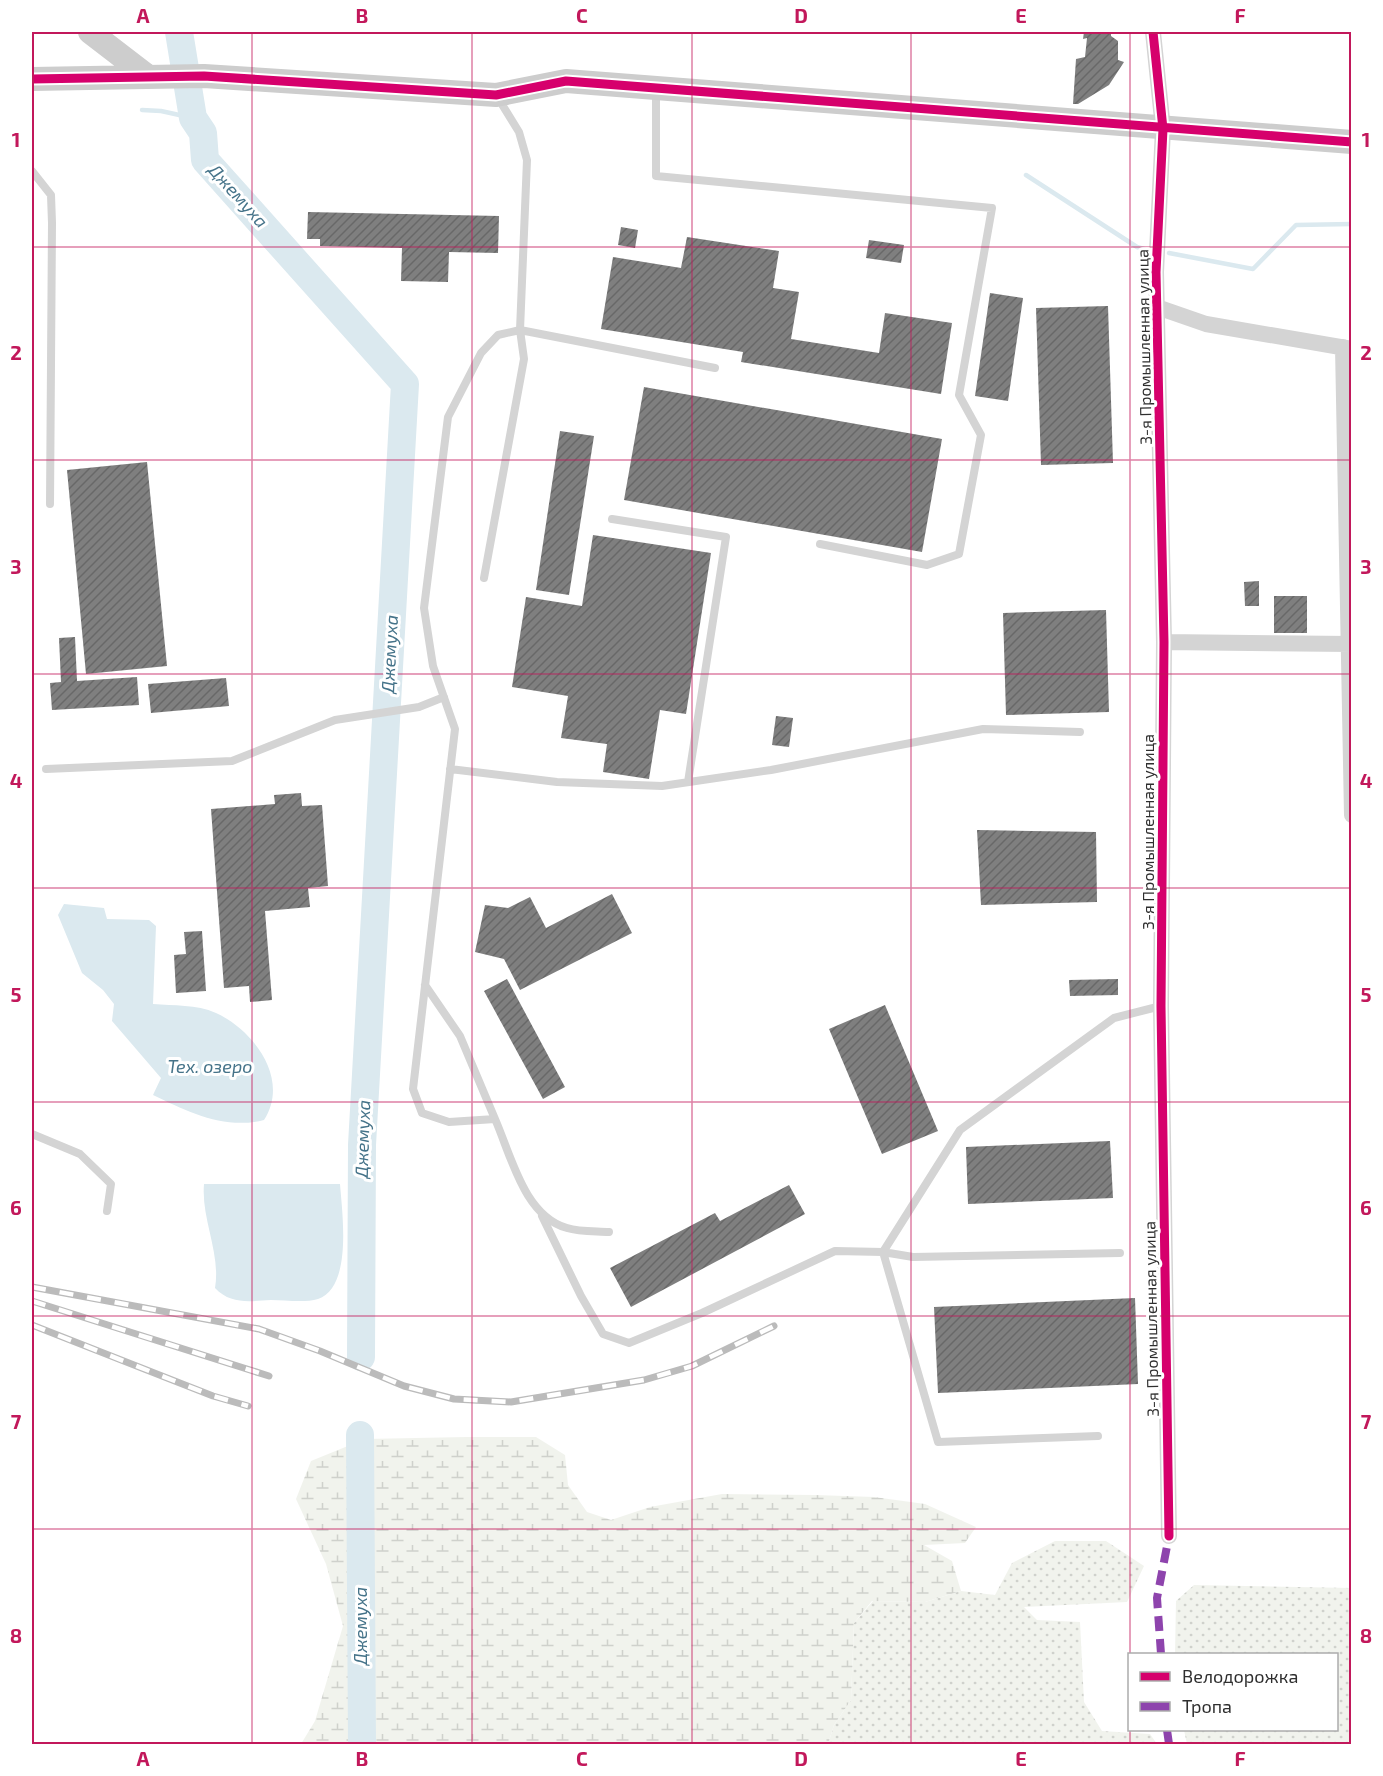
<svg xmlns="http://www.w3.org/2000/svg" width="1383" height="1776" font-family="'Exo 2',sans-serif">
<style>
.grass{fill:url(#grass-dots)}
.wetland{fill:url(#wetland-marsh)}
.water{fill:#dbe9ef}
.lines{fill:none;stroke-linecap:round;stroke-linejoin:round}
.stream{stroke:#dbe9ef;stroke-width:4.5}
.river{stroke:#dbe9ef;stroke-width:28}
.building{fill:url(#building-hatch)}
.lane{stroke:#d4d4d4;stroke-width:8}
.street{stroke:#d4d4d4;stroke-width:16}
.secondary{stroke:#cdcdcd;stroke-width:24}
.rail-casing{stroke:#bbb;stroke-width:7}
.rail{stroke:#fff;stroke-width:4.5;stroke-dasharray:14;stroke-linecap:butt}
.quiet{stroke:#8e44ad;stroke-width:8;stroke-dasharray:15 8;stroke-linecap:butt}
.cycleway-casing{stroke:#fff;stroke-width:13}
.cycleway{stroke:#d6006c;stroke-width:9}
.grid{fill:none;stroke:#c2185b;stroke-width:1.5;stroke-opacity:0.55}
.labels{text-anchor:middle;stroke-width:6;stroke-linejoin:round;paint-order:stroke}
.street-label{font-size:16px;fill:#2f2f2f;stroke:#fff}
.water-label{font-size:18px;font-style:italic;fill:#457389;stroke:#fff}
.neatline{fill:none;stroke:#c2185b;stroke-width:2}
.grid-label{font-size:20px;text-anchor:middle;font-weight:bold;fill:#c2185b}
</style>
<defs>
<pattern id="grass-dots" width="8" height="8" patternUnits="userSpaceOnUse" patternTransform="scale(1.5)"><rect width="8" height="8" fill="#f1f3ed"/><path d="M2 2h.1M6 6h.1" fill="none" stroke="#cfd1cc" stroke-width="1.8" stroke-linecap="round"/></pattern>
<pattern id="wetland-marsh" width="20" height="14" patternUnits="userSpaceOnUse" patternTransform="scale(1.5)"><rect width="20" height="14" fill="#f1f3ed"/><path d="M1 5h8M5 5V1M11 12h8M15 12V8" fill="none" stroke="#cfd1cc"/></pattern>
<pattern id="building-hatch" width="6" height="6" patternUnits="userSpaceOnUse" patternTransform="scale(1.5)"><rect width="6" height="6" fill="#7f7f7f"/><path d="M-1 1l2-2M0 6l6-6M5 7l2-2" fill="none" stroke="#686868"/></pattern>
</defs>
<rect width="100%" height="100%" fill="#fff"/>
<path class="grass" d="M1055 1541H1106L1144 1566 1127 1602 1024 1607 1037 1620 1080 1622 1084 1702 1102 1731 1150 1734 1157 1744H828L834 1725 851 1700 854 1623 873 1601 925 1602 961 1591 995 1595 1012 1563Z
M1194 1585 1351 1588V1744H1187L1184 1730H1336V1654H1175L1176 1601Z"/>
<path class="wetland" d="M466 1437H536L565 1455 568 1485 587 1512 611 1520 650 1507 722 1494 815 1495 874 1497 925 1504 976 1527 965 1543 924 1545 952 1561 961 1591 925 1602 872 1601 854 1623 851 1700 834 1725 828 1744H301L315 1721 343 1626 326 1564 296 1499 311 1461 365 1439Z"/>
<path class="water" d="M64 904 104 908 107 919 149 920 156 926 153 1004C174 1006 196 1004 216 1013 255 1031 290 1080 264 1120 225 1130 188 1112 153 1095L161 1078 112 1021 114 1004 103 990 82 973 58 915Z
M204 1184H340C342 1212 353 1287 318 1299 305 1303 285 1300 271 1300 250 1301 231 1305 215 1288 221 1253 201 1219 204 1184Z"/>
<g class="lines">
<path class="stream" d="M142 110 161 111 193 118
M1026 175 1137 247 1144 249
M1169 253 1253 269 1296 225 1352 224"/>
<path class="river" d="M179 32 193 118 203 133 205 160 405 384 362 1145 361 1357
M360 1435 362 1744"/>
</g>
<path class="building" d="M1084 32H1111V36L1118 41V60L1124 62 1109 85 1078 104H1073L1076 59 1085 57 1087 38 1083 39Z
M308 212 499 216 498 253 449 252 448 282 401 281 402 248 320 246V239H307Z
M621 227 638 230 635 248 618 245Z
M687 237 779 251 773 288 799 292 791 339 879 353 885 313 952 323 941 394 741 362 743 352 601 329 613 257 681 268Z
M869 240 904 245 901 263 866 258Z
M990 293 1023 298 1008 401 975 396Z
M1108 306 1113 463 1041 465 1036 308Z
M644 387 942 439 922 552 624 500Z
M560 431 594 436 569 595 536 590Z
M147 462 167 666 86 674 67 470Z
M593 535 711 553 686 714 660 710 649 779 603 772 607 744 561 738 568 696 512 687 526 597 582 606Z
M1259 581V606H1245L1244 582Z
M1274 596H1307V633H1274Z
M1106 610 1109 712 1006 715 1003 613Z
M75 637 77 681 137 677 139 705 52 710 50 683 61 682 59 638Z
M226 678 229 706 151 713 148 684Z
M776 716 793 718 789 747 772 745Z
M301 793 302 806 322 805 328 886 308 888 310 907 265 911 272 1000 250 1002 249 986 224 988 211 809 275 804 274 795Z
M977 830 1096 832 1097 902 981 905Z
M612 894 632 933 520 990 504 959 475 952 485 905 508 908 530 897 546 928Z
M202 931 206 991 176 993 174 955 186 954 184 932Z
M507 979 565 1087 543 1099 484 991Z
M1118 979V995L1070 996 1069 980Z
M885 1005 938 1131 882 1154 829 1029Z
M1110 1141 1113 1198 968 1204 966 1147Z
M789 1185 805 1214 631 1307 610 1268 715 1213 720 1221Z
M1135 1298 1138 1384 938 1393 934 1307Z"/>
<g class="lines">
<path class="lane" d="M656 89V176L992 208 959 395 981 435 959 554 927 565 820 544
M498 98 519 132 527 160 520 330 498 335 481 353 448 417 424 608 433 666 455 729 413 1089 422 1113 449 1122 495 1119C511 1155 524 1216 567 1228 580 1232 596 1231 609 1232
M32 171 51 195 52 223 50 504
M612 519 726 537 688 782
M484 578 524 359 520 330 715 368
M46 769 232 761 335 720 419 707 444 697
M450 769 557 782 662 786 771 770 983 729 1080 732
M425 985 460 1036 495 1119
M32 1134 80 1154 111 1184 107 1211
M542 1216 581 1296 603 1334 629 1343 702 1313 835 1251 883 1252 913 1257 1120 1253
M1098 1436 938 1442 883 1252 960 1130 1114 1018 1161 1006"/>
<path class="street" d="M1153 32 1163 129 1156 272 1164 642 1161 1006 1169 1536
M1157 307 1206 324 1352 349
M1343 347 1352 815
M1164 642 1352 644"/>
<path class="secondary" d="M90 32 146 75
M32 79 204 76 496 95 566 81 1352 142"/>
<defs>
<path id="rail" d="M32 1287 259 1329 320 1351 404 1386 454 1399 511 1402 644 1380 692 1366 774 1326
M32 1301 269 1376
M32 1325 213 1396 248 1406"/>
</defs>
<use href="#rail" class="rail-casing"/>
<use href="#rail" class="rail"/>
<path class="quiet" d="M1161 1654 1157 1598 1169 1536
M1167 1730 1169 1744"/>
<defs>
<path id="cycleway" d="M1153 32 1163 129 1156 272 1164 642 1161 1006 1169 1536
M32 79 204 76 496 95 566 81 1352 142"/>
</defs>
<use href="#cycleway" class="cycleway-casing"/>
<use href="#cycleway" class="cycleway"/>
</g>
<path class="grid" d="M252 32V1744M472 32V1744M692 32V1744M911 32V1744M1130 32V1654M32 247H1352M32 460H1352M32 674H1352M32 888H1352M32 1102H1352M32 1316H1352M32 1529H1352M1130 1730V1744"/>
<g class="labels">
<g class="street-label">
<text transform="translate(1144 347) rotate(-91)" y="6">3-я Промышленная улица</text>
<text transform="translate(1148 832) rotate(-90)" y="6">3-я Промышленная улица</text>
<text transform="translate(1151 1319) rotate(-91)" y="6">3-я Промышленная улица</text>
</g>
<g class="water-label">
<text transform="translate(238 196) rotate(48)" y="6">Джемуха</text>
<text transform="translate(390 654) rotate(-87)" y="6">Джемуха</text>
<text x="210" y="1073">Тех. озеро</text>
<text transform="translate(363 1139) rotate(-88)" y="6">Джемуха</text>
<text transform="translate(361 1626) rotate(-90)" y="6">Джемуха</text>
</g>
</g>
<rect width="1383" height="1776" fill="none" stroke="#ffffff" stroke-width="66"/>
<rect x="1128" y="1653" width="210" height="78" fill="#ffffff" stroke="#acacac" stroke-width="1.5"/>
<rect x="1140" y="1672" width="30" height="9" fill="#d6006c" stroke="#acacac" stroke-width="1.5"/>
<text x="1182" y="1683" font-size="18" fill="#2f2f2f">Велодорожка</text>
<rect x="1140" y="1702" width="30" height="9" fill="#8e44ad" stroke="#acacac" stroke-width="1.5"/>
<text x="1182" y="1713" font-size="18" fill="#2f2f2f">Тропа</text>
<rect x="33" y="33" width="1317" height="1710" class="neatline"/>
<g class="grid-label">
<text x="143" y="23">A</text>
<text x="362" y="23">B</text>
<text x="582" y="23">C</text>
<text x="801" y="23">D</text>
<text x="1021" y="23">E</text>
<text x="1240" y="23">F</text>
<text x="16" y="147">1</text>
<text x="1366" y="147">1</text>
<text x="16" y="360">2</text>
<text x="1366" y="360">2</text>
<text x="16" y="574">3</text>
<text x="1366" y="574">3</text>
<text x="16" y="788">4</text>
<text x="1366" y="788">4</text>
<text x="16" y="1002">5</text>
<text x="1366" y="1002">5</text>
<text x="16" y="1215">6</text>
<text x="1366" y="1215">6</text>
<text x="16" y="1429">7</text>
<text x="1366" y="1429">7</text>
<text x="16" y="1643">8</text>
<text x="1366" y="1643">8</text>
<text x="143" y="1766">A</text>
<text x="362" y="1766">B</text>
<text x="582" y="1766">C</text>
<text x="801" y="1766">D</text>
<text x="1021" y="1766">E</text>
<text x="1240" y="1766">F</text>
</g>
</svg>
